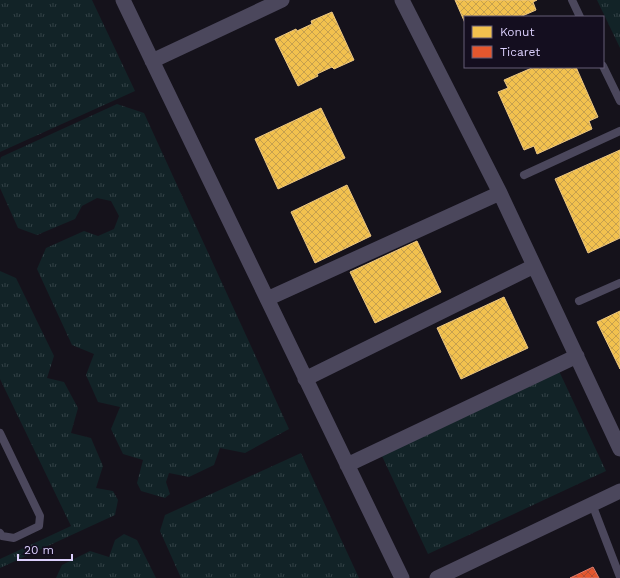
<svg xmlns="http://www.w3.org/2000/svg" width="620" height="578" font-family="'Work Sans',sans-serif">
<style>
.grass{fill:url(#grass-tufts)}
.homes{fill:url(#homes-cross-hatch);stroke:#ebc682}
.shops{fill:url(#shops-cross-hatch);stroke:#e17b6c}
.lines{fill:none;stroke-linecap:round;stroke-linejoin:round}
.service{stroke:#4b475c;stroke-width:8}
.minor{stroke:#4b475c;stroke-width:15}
</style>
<defs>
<pattern id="grass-tufts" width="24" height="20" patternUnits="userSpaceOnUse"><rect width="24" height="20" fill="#122327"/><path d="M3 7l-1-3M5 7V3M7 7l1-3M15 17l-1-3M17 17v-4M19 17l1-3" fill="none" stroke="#344247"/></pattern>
<pattern id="homes-cross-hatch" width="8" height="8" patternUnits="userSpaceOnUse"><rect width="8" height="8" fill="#f2c14e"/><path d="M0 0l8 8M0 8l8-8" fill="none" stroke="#c6a04e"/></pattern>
<pattern id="shops-cross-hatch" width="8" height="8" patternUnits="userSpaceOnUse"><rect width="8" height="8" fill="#e4572e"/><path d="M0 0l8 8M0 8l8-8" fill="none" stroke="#b35037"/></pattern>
</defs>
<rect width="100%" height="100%" fill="#15121b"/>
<path class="grass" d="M0 0H92L135 91 0 152Z
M597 0H620V48Z
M117 104 144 113 289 429 245 453 220 448 214 465 189 477 169 473 166 482 170 494 165 498 141 491 137 483 143 460 123 454 111 429 120 407 98 402 86 375 94 354 72 345 37 269 46 248 84 231 98 236 114 229 119 216 111 201 97 198 82 206 75 219 37 235 18 228 0 188V160L1 157Z
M0 271 16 278 54 356 47 378 64 382 78 408 71 433 91 438 103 466 96 488 113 491 118 500 115 515 0 568V559L71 526 0 379Z
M559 371 606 471 428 554 381 454Z
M301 453 359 578H181L160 531 165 515Z
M124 534 137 540 156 578H56L62 565 90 551 109 557 115 540Z"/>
<path class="homes" d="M455 0H537L533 2 536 10 520 17H465V23Z
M332 12 354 60 334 69 332 67 317 74 318 76 298 86 275 39 296 29 297 31 312 24 311 21Z
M534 67H576L598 117 589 121 592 129 537 154 534 146 524 150 498 92 508 88 504 80Z
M321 108 345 158 278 189 255 139Z
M620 150V238L588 253 555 179Z
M347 185 371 236 315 263 291 212Z
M417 241 441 292 375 323 350 272Z
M504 297 528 348 461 379 437 328Z
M620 311V369L597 322Z"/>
<path class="shops" d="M593 567 599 578H570Z"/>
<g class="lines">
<path class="service" d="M572 0 580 17
M603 66 620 101
M524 175 620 131
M579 301 620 283
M0 433 40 516 39 526 14 538 2 536 0 533
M592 504 620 577"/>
<path class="minor" d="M123 0 159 75 402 578
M402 0 500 193 620 449
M152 61 282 0
M267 299 500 193
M305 379 534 266
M347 465 577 356
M437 578 620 491"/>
</g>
<rect x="464" y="16" width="140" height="52" fill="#140e1f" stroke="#645c77"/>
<rect x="472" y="26" width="20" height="12" fill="#f2c14e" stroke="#645c77"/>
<text x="500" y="36" font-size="12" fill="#dbd0fc">Konut</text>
<rect x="472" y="46" width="20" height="12" fill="#e4572e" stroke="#645c77"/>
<text x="500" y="56" font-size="12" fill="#dbd0fc">Ticaret</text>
<path d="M18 554v6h54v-6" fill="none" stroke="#dbd0fc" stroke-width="2"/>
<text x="24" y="554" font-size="12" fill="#dbd0fc" stroke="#140e1f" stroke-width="3" paint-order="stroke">20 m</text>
</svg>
